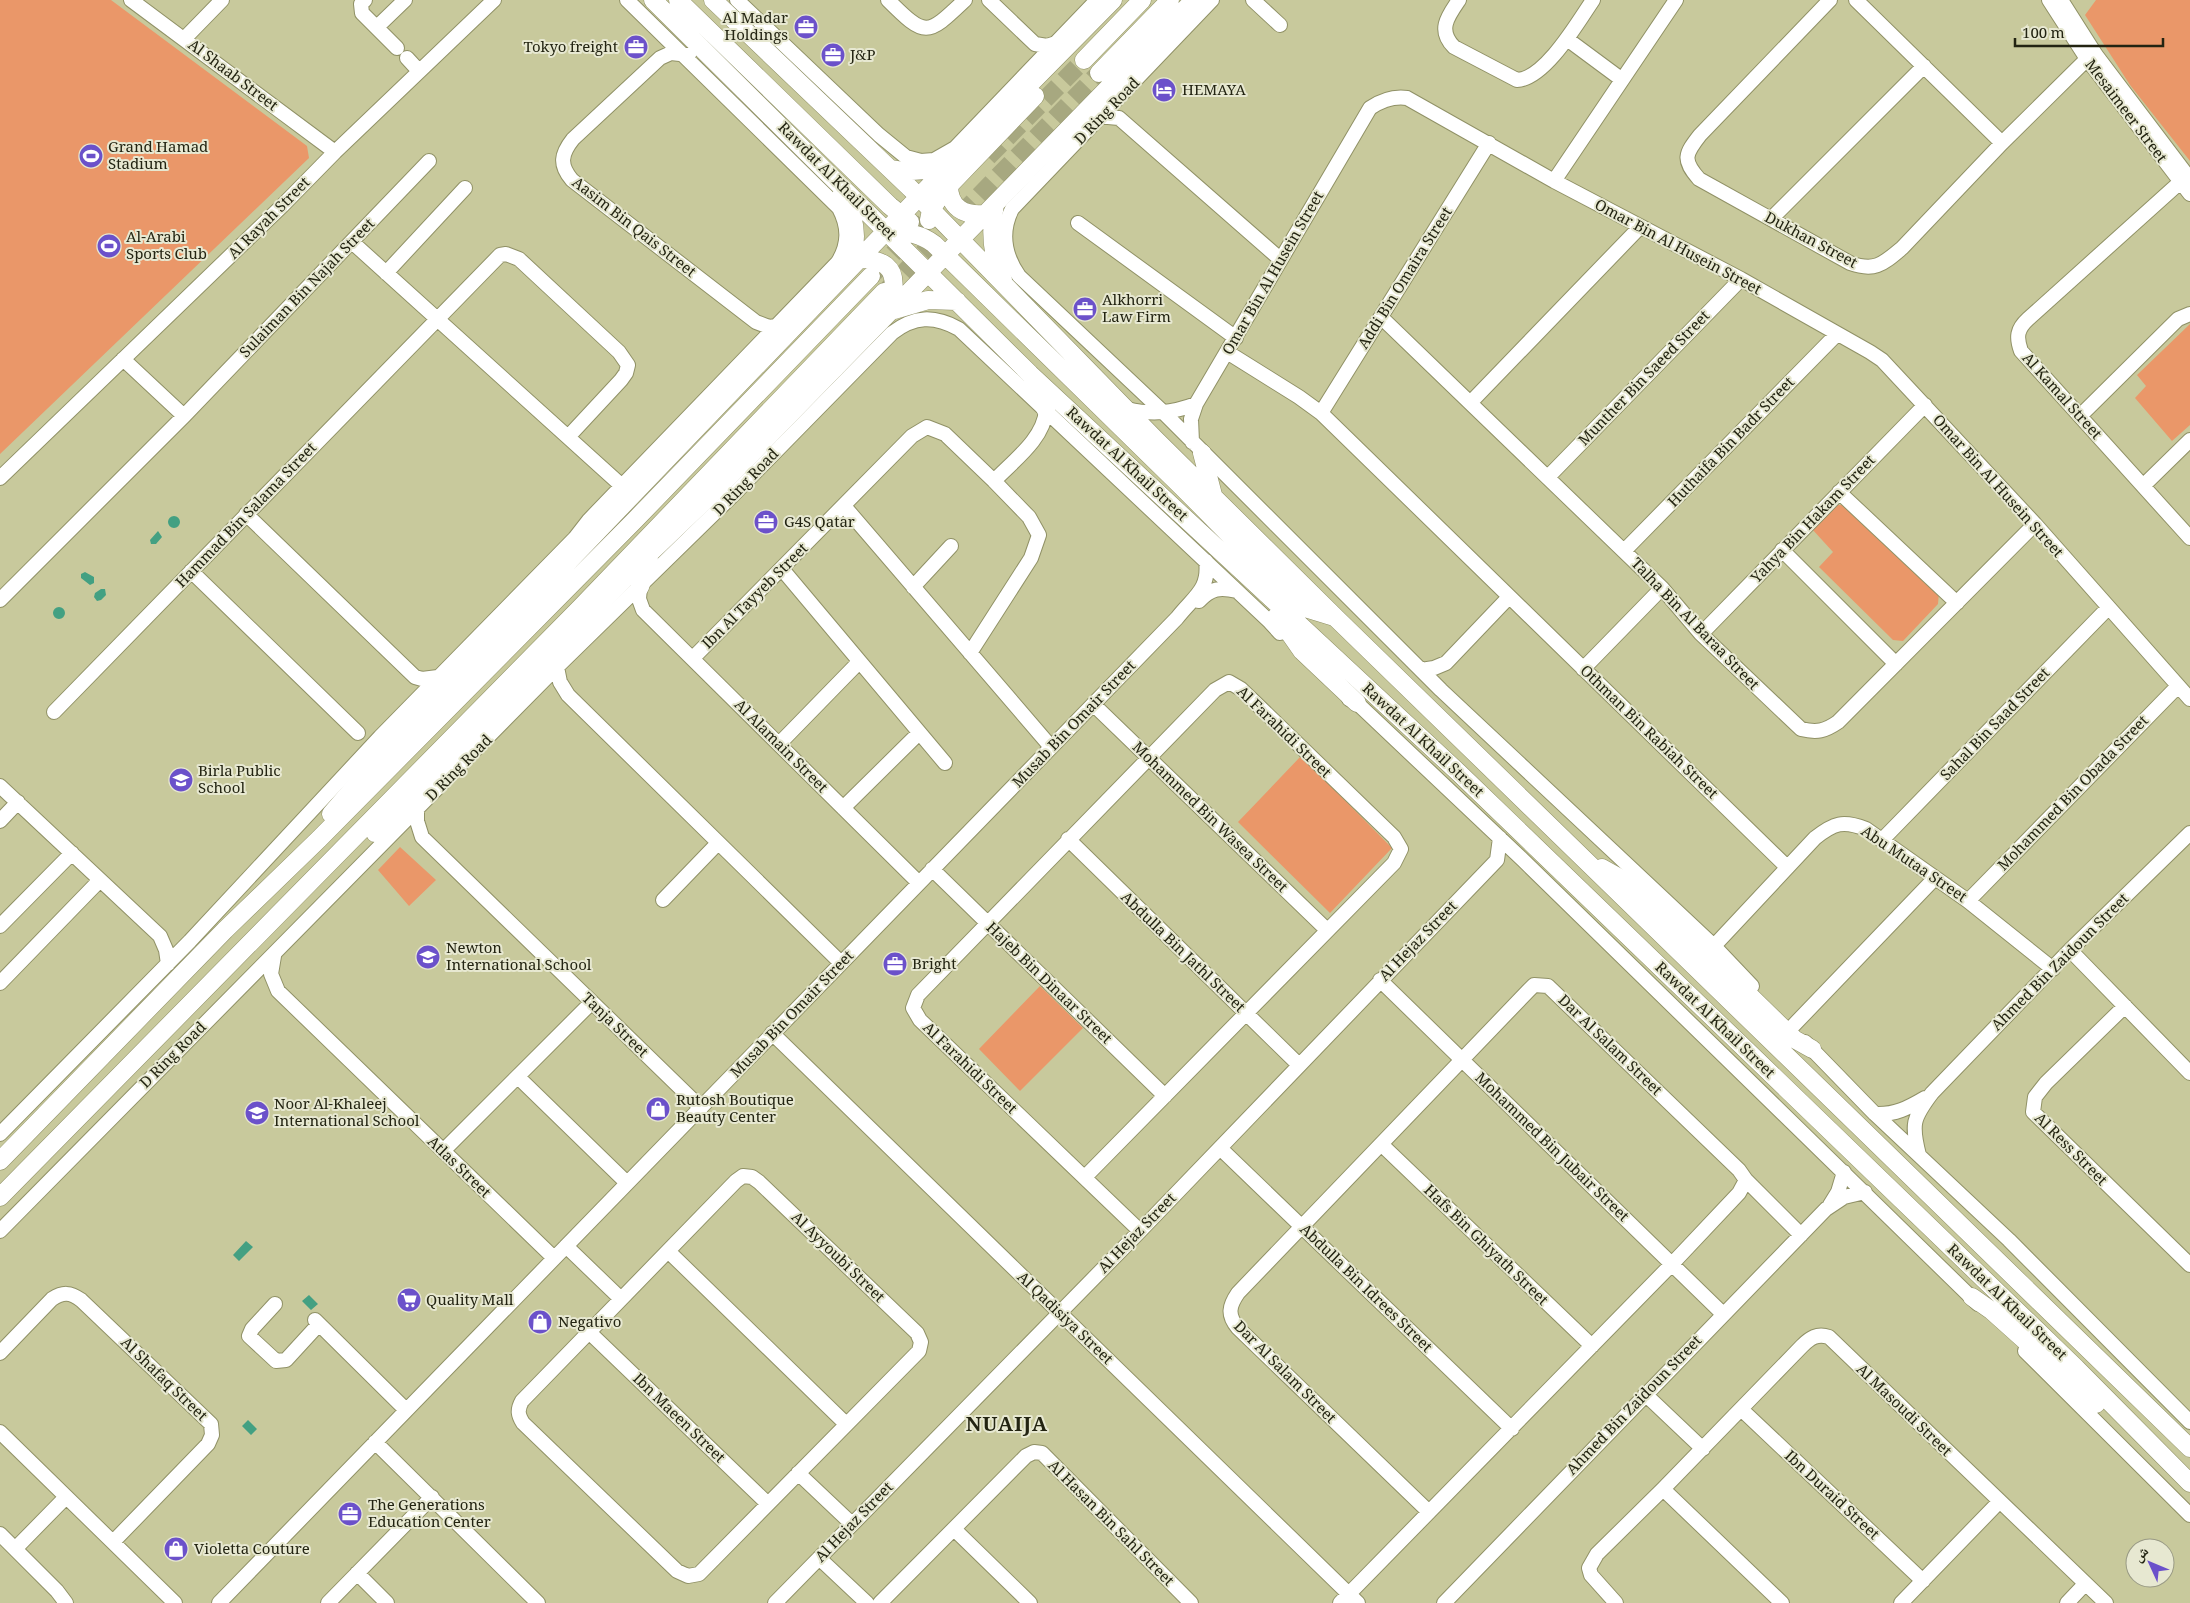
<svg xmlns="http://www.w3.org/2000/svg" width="2190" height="1603" font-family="Georgia,'Noto Naskh Arabic',serif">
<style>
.green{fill:#ea9769}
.water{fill:#43a082}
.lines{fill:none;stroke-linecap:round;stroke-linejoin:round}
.major-tunnel{stroke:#a7a880;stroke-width:18;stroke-dasharray:18 9;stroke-linecap:butt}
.minor-casing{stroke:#909166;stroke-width:16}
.major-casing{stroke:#909166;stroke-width:19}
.minor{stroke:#fff;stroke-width:14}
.major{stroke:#fff;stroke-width:18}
.labels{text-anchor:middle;stroke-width:4;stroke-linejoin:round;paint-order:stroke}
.poi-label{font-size:15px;fill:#232412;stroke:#e7e8d1;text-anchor:start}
.street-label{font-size:15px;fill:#232412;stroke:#e7e8d1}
.district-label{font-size:20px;font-weight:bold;letter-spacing:1px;fill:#232412;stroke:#e7e8d1}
</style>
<rect width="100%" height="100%" fill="#c8c99c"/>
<path class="green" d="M0 0H111L307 146 309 158 0 454Z
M2096 0H2190V161L2130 85 2085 15Z
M2190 324V425L2172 441 2135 398 2146 386 2137 375Z
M1838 505H1848L1939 592 1938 604 1903 641 1893 640 1819 567 1833 552 1812 529Z
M1301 756 1392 848 1330 913 1238 822Z
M400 847 436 880 409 906 378 870Z
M1040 986 1083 1028 1020 1091 979 1049Z"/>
<path class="water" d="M168 522a6 6 0 1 1 12 0a6 6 0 1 1-12 0Z
M158 531 162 537 156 544H151L150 540Z
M85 572 94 577V583L90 585 81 578V574Z
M101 589H105L106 595 101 600 97 601 94 597 95 593Z
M53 613a6 6 0 1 1 12 0a6 6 0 1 1-12 0Z
M246 1241 253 1247 239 1261 233 1255Z
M309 1295 318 1304 311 1310 302 1301Z
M248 1420 257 1429 251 1435 242 1426Z"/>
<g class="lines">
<path class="major-tunnel" d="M988 157 1084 60
M874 273 938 208
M885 292 1099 73"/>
<defs>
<path id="minor" d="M131 0 335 152
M365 0 361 4 362 13 397 48
M737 0 879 135 906 157 921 161 934 160 955 148 1097 0
M888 0C926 38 927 36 965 0
M989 0 1035 44 1047 46 1056 43
M1212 0 1012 209C1000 233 1005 256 1019 276L1160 409 1441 690 1714 946 1752 986
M1253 0 1280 25
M1459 0C1448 16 1437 30 1454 47L1517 80C1545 79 1578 22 1593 0
M1830 0 1700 135C1685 154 1682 160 1699 179L1850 263C1875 272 1883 264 1902 248L2002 143 2087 59 2096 55
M1856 0 2002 143
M2049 0 2087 59 2190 194
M2061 0 2096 55 2190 179
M377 27 405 0
M185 38 222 0
M1567 39 1621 79
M689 55 671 53 660 58 573 139C561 154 559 165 572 180L756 322 769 327 777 326
M407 58 419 71
M1097 116 1119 118 1280 259
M2187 176 2028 319C2017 329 2016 337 2021 351L2190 538
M1554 181 1676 0
M1772 218 1924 66
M1078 223 1236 338
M352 242 622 486
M386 273 465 188
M1382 318 1662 588 1701 634 1801 729C1817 733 1825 731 1838 722L2035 524
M1227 352 1299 397 1321 413 1787 867
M123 359 184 416
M1471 402 1640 227
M1127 409C1152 415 1172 413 1196 404
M1321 413 1489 143
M2080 416 2178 319 2190 314
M1192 442 1191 419 1196 404 1370 108C1382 100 1393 96 1407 98L1554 181 1741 279 1870 352 1882 360 2035 524 2190 699
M1548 477 1741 279
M0 478 282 206 335 152 494 0
M994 481C1013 461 1044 439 1046 410
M2143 486 2190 440
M1839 492 1957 603
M844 506 1051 747
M246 514 415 677 422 679 438 677
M1782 550 1896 664
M1624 551 1837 334
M782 569 945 763
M191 571 358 733
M640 587 639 599 643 610 919 883
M913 587 951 546
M0 600 184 416 429 161
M1199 601C1211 588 1220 587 1237 591
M1701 634 1925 405
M693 658 912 436 927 427 945 434 994 481 1029 517 1039 535 1031 558 970 653
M557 667 560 682 568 695 841 963
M1583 669 1662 588
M1421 670 1434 668 1446 663 1509 597
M1349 699 1357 703 1523 860 1978 1304
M1093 704 1327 930
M54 712 500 255 506 254 519 259 619 352 628 365 626 373 621 380 568 437
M779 744 859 662
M0 786 160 936 166 950 168 964
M843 808 919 733
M417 809V821L422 837 701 1108
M0 821 18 802
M1068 839 1299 1065
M1882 840 2108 608
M932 869 1165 1096
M663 900 718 843
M1968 901 2178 686
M0 926 72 853
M1714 946 1815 838C1834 823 1843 820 1866 829L1968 901 2053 969
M2070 950 2190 1073
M274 956 271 974 278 991 554 1258
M1380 980 1723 1314
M0 983 100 880
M2125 1006 2046 1083 2035 1097 2033 1112 2190 1265
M1791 1028 1935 878
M772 1033 1358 1603
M1805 1042 1875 1114 2009 1240 2190 1422
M518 1077 627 1183
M1875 1114C1895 1115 1908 1108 1925 1098
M0 1134 190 941 380 737 575 538 589 520 838 262C849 244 849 227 839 208L627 0
M1381 1144 1592 1346
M1220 1148 1512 1429
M443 1151 592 1002
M1919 1155C1911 1124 1913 1118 1932 1093L2070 950 2190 833
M743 1176 752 1177 759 1182 917 1333 921 1342 919 1351 699 1574 688 1576 677 1571 523 1423C518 1415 517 1410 522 1401L736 1181Z
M1085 1177 1394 863 1401 849 1394 837 1241 689 1229 682 1215 690 918 995 913 1008 920 1020 1140 1231
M1746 1180 1801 1235
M1830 1205 1838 1192 1844 1172
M0 1231 557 667 733 495 892 333C914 316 934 315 959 329L1270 622 1280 633
M566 1246 621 1299
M668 1251 846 1424
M275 1304 252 1329 249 1336 276 1361 286 1360 319 1324
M315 1320 406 1410
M589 1332 768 1504
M2025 1351 2190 1515
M0 1353 52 1299C63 1292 70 1292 81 1300L211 1424 212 1435 208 1444 113 1542
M1645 1394 1703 1449
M1741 1409 1923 1581
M0 1432 175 1603
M375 1442 538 1603
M798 1473 852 1524
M1663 1489 1782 1603
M954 1529 1030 1603
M0 1534 57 1591 66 1603
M15 1549 66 1497
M819 1558 867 1603
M357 1573 387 1603
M219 1603 1177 618C1193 597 1210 590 1206 561
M328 1603 432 1497
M775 1603 1140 1231 1497 860 1500 838
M880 1603 1026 1456 1034 1452 1042 1453 1191 1603
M1340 1603 1672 1264 1739 1193 1746 1180 1739 1170 1548 986 1534 985 1528 991 1238 1293C1229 1306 1227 1315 1238 1328L1429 1512
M1444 1603 1826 1209 1844 1197 1865 1192
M1616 1603 1591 1575 1589 1568 1597 1554 1663 1489 1802 1346C1810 1338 1817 1333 1829 1337L2106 1603
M1901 1603 1999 1502
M2067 1603 2085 1584"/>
<path id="major" d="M653 0 1030 374 1459 773 2076 1368 2190 1483
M678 0 890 206 910 222
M713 0 911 189 1155 439 1335 617 2190 1448
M1084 60 1142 0
M1099 73 1170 0
M891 169C912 173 932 172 950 161
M949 185C949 208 964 216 985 214
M842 193C856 217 860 241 848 267
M995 204C990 230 991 255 1003 280
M929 220 931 210 942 193 1035 96
M887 230C904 232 920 233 934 244L1181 486 1293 599 1308 609 1334 617
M859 259C882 259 897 266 893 292
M894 310 928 300 957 301
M1033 381 1046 410
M1202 453 1213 495
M640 587 649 557
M1276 617 1286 628 1302 651 1357 703
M331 814 374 764 939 176 1113 0
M375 833 651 552 715 491 1194 0
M1602 868 1629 883 1707 954 1794 1039 1812 1049
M0 1161 225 930 319 839 635 520 871 276
M0 1197 581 607 884 292
M1972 1297 1992 1311 2096 1404"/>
</defs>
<use href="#minor" class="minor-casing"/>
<use href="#major" class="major-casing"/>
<use href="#minor" class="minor"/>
<use href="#major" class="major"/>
</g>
<defs>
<symbol id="office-disc" viewBox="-11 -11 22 22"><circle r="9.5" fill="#6b51ca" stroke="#e7e8d1"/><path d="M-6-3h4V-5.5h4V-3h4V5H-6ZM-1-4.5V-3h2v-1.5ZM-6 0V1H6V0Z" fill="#fff"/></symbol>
<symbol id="hotel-disc" viewBox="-11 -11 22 22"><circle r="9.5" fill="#6b51ca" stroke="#e7e8d1"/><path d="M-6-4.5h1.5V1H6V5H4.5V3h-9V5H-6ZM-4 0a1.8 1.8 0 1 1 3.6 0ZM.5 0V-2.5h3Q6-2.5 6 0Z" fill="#fff"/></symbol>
<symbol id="stadium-disc" viewBox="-11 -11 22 22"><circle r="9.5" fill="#6b51ca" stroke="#e7e8d1"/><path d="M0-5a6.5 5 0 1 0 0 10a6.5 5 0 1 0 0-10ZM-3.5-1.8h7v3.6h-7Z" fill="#fff"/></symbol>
<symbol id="school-disc" viewBox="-11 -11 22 22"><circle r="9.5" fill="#6b51ca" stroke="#e7e8d1"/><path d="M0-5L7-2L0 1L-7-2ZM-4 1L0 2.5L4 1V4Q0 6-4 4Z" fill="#fff"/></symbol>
<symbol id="shop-disc" viewBox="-11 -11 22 22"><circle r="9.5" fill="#6b51ca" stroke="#e7e8d1"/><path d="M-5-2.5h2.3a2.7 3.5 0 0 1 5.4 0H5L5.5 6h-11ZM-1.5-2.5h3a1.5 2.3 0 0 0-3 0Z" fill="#fff"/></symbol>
<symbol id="supermarket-disc" viewBox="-11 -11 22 22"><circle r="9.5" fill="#6b51ca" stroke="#e7e8d1"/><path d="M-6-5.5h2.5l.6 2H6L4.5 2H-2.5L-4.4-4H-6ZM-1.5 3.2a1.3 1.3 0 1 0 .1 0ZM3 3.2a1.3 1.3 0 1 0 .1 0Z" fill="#fff"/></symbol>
</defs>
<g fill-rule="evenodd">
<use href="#office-disc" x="792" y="13" width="28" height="28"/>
<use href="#office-disc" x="622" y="33" width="28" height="28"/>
<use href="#office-disc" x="819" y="41" width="28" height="28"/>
<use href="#hotel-disc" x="1150" y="76" width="28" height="28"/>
<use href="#stadium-disc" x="77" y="142" width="28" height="28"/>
<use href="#stadium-disc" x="95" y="232" width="28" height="28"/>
<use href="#office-disc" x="1071" y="295" width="28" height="28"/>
<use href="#office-disc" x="752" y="508" width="28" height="28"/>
<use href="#school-disc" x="167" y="766" width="28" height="28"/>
<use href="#school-disc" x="414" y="943" width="28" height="28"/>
<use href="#office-disc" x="881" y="950" width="28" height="28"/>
<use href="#shop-disc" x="644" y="1095" width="28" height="28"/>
<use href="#school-disc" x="243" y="1099" width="28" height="28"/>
<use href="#supermarket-disc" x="395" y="1286" width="28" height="28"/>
<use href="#shop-disc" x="526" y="1308" width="28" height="28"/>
<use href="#office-disc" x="336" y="1500" width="28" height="28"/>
<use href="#shop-disc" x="162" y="1535" width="28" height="28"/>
</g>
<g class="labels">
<g class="poi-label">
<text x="788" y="23" text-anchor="end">Al Madar<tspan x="788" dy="17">Holdings</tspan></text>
<text x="618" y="52" text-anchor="end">Tokyo freight</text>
<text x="850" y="60">J&amp;P</text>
<text x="1182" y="95">HEMAYA</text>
<text x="108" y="152">Grand Hamad<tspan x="108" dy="17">Stadium</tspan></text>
<text x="126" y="242">Al-Arabi<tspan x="126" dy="17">Sports Club</tspan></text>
<text x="1102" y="305">Alkhorri<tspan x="1102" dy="17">Law Firm</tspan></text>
<text x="784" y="527">G4S Qatar</text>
<text x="198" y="776">Birla Public<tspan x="198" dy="17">School</tspan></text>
<text x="446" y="953">Newton<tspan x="446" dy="17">International School</tspan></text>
<text x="912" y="969">Bright</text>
<text x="676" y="1105">Rutosh Boutique<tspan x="676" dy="17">Beauty Center</tspan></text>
<text x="274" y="1109">Noor Al-Khaleej<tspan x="274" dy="17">International School</tspan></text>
<text x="426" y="1305">Quality Mall</text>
<text x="558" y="1327">Negativo</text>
<text x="368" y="1510">The Generations<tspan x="368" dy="17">Education Center</tspan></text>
<text x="194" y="1554">Violetta Couture</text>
</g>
<g class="street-label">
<text transform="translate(233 75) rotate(37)" y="5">Al Shaab Street</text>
<text transform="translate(1107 111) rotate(-46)" y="5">D Ring Road</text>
<text transform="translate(2126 111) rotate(53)" y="5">Mesaimeer Street</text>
<text transform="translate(837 181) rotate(45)" y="5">Rawdat Al Khail Street</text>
<text transform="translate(269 218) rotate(-45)" y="5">Al Rayah Street</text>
<text transform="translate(634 227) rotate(38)" y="5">Aasim Bin Qais Street</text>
<text transform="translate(1811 240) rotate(28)" y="5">Dukhan Street</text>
<text transform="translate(1678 247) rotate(28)" y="5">Omar Bin Al Husein Street</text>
<text transform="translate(1273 273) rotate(-60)" y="5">Omar Bin Al Husein Street</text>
<text transform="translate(1405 278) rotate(-58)" y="5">Addi Bin Omaira Street</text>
<text transform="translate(307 288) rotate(-46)" y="5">Sulaiman Bin Najah Street</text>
<text transform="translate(1644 378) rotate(-46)" y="5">Munther Bin Saeed Street</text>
<text transform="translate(2062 396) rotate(48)" y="5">Al Kamal Street</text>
<text transform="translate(1731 442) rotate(-46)" y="5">Huthaifa Bin Badr Street</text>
<text transform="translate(1127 464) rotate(43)" y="5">Rawdat Al Khail Street</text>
<text transform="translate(746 482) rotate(-46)" y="5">D Ring Road</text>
<text transform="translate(1998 486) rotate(48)" y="5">Omar Bin Al Husein Street</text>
<text transform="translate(246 515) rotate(-46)" y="5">Hammad Bin Salama Street</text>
<text transform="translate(1813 519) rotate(-46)" y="5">Yahya Bin Hakam Street</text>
<text transform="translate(755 596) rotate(-45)" y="5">Ibn Al Tayyeb Street</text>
<text transform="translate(1695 624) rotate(46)" y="5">Talha Bin Al Baraa Street</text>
<text transform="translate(1074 724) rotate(-46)" y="5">Musab Bin Omair Street</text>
<text transform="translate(1995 724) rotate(-46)" y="5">Sahal Bin Saad Street</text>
<text transform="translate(1284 732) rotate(44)" y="5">Al Farahidi Street</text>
<text transform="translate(1649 732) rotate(44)" y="5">Othman Bin Rabiah Street</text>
<text transform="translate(1423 740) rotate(43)" y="5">Rawdat Al Khail Street</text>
<text transform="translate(781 746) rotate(45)" y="5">Al Alamain Street</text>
<text transform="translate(459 768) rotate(-45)" y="5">D Ring Road</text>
<text transform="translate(2073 793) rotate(-46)" y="5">Mohammed Bin Obada Street</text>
<text transform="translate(1210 817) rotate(44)" y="5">Mohammed Bin Wasea Street</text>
<text transform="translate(1914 864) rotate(34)" y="5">Abu Mutaa Street</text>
<text transform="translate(1418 941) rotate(-46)" y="5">Al Hejaz Street</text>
<text transform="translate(1183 952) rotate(44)" y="5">Abdulla Bin Jathl Street</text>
<text transform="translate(2060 962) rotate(-45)" y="5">Ahmed Bin Zaidoun Street</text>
<text transform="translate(1049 983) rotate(44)" y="5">Hajeb Bin Dinaar Street</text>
<text transform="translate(792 1014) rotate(-46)" y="5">Musab Bin Omair Street</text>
<text transform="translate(1715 1020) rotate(44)" y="5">Rawdat Al Khail Street</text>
<text transform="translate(615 1025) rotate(44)" y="5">Tanja Street</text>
<text transform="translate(1610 1045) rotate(44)" y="5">Dar Al Salam Street</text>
<text transform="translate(173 1055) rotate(-45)" y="5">D Ring Road</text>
<text transform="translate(970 1068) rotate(44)" y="5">Al Farahidi Street</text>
<text transform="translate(1552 1147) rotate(44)" y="5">Mohammed Bin Jubair Street</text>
<text transform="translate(2071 1149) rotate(45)" y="5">Al Ress Street</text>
<text transform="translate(459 1167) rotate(44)" y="5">Atlas Street</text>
<text transform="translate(1137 1233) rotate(-46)" y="5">Al Hejaz Street</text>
<text transform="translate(1486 1245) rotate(44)" y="5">Hafs Bin Ghiyath Street</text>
<text transform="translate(838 1257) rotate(44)" y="5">Al Ayyoubi Street</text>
<text transform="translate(1366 1288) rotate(44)" y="5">Abdulla Bin Idrees Street</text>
<text transform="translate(2007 1302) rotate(44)" y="5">Rawdat Al Khail Street</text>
<text transform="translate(1065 1318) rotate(44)" y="5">Al Qadisiya Street</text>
<text transform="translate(1285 1372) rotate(45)" y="5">Dar Al Salam Street</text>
<text transform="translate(164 1379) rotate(44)" y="5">Al Shafaq Street</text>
<text transform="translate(1634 1405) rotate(-46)" y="5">Ahmed Bin Zaidoun Street</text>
<text transform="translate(1904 1410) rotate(44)" y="5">Al Masoudi Street</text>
<text transform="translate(679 1418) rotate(44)" y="5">Ibn Maeen Street</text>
<text transform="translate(1832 1495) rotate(43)" y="5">Ibn Duraid Street</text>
<text transform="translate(854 1522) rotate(-46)" y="5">Al Hejaz Street</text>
<text transform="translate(1111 1523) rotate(45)" y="5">Al Hasan Bin Sahl Street</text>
</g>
<g class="district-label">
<text x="1007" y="1431">NUAIJA</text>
</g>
</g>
<g transform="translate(2150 1563) rotate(314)"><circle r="24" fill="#e7e8d1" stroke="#999a85"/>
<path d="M0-4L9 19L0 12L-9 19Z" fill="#6b51ca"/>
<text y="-8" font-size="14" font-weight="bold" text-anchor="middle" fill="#232412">ش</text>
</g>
<path d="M2015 38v8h148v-8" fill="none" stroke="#232412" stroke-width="2.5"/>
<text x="2022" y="38" font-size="15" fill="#232412" stroke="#e7e8d1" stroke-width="4" paint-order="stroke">100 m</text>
</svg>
